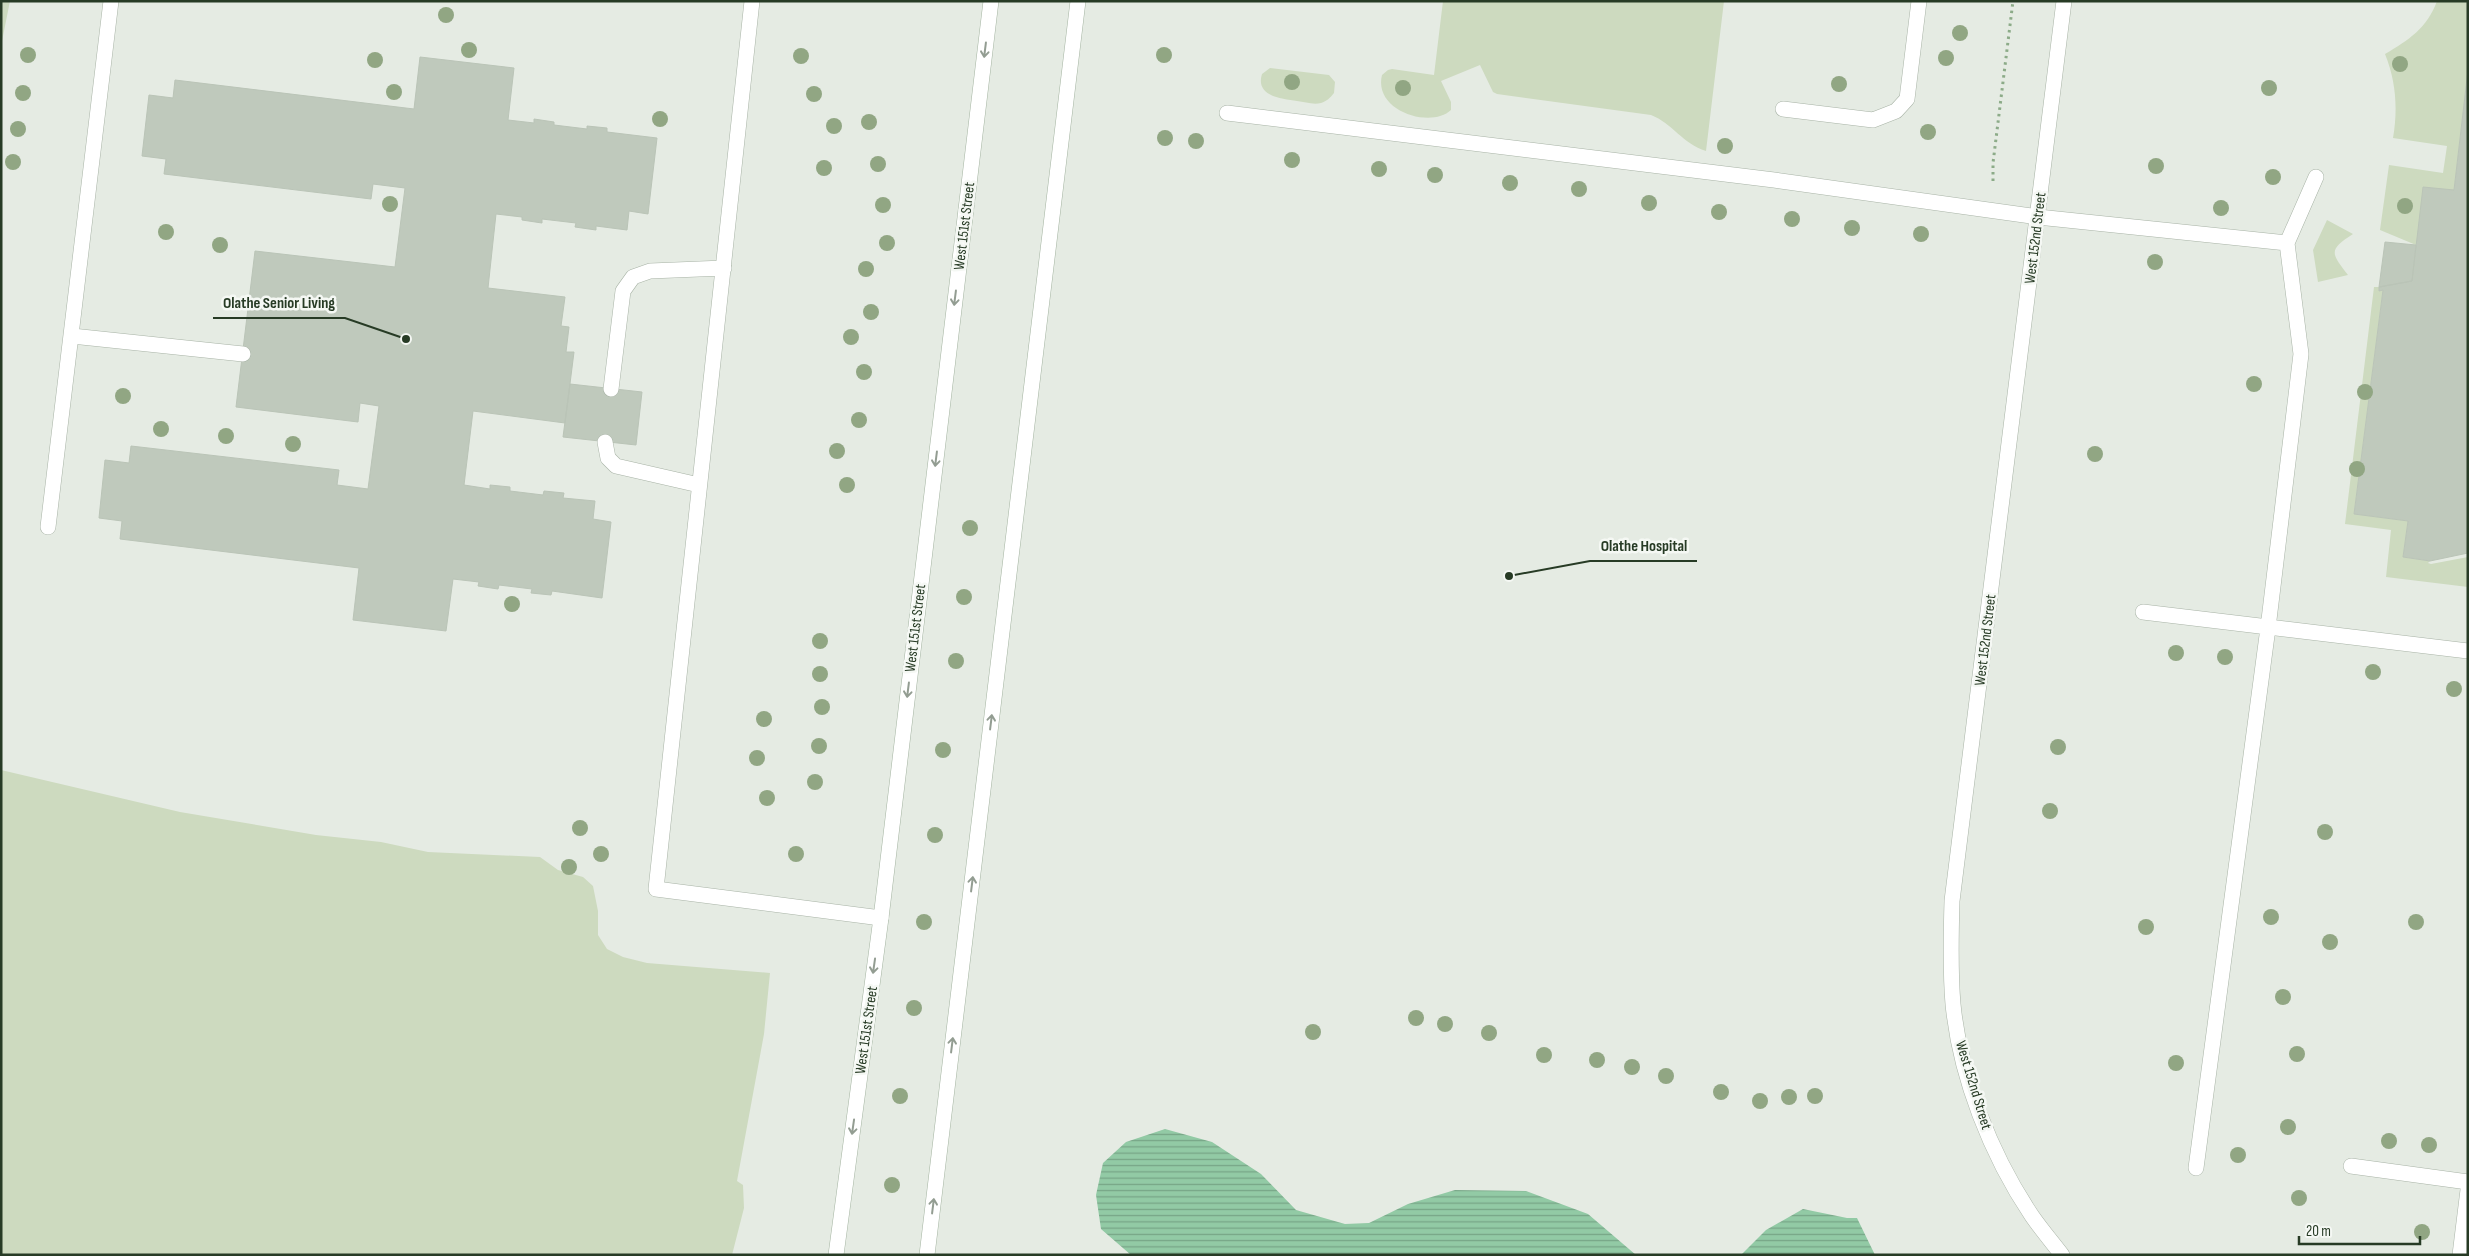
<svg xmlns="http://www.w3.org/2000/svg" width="2469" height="1256" font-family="'Sofia Sans Condensed',sans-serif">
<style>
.green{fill:#cddabf}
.water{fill:url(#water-rules)}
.building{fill:#bfc9bc;stroke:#bac4b7}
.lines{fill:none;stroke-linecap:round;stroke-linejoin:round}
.service-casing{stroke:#a8b3a6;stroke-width:16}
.minor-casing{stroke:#a8b3a6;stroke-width:16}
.secondary-casing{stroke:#a3b3a0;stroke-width:16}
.path{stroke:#8cab88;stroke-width:3;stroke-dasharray:2.5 4;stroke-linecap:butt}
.service{stroke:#fff;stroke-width:15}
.minor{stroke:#fff;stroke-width:15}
.secondary{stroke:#fff;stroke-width:15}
.tree{fill:#91a683}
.oneway{stroke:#939d92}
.labels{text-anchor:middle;stroke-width:5;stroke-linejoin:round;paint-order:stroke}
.street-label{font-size:15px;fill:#273b25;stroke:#f5f8f4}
.leader{fill:none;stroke:#273b25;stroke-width:2}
.callout-dot{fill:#273b25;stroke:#f5f8f4;stroke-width:2}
.callout-label{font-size:16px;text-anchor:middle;font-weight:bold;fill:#273b25;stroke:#f5f8f4;stroke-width:5;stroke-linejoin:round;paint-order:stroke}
</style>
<defs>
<pattern id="water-rules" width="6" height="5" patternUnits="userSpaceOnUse" patternTransform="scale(1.25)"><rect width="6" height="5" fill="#92caa5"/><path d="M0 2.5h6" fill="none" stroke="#77a586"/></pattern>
</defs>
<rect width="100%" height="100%" fill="#e5ebe3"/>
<path class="green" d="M1 1H10L1 46Z
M1443 1H1724L1706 151C1683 144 1672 123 1651 115L1497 94 1493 92 1480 65 1441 81 1451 102V110C1431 129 1373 111 1382 75L1388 70 1392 69 1434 75Z
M2437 1H2468V70L2454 190 2416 245 2380 230 2389 165 2443 173 2447 146 2393 138C2398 109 2396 81 2385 54 2409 40 2427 28 2437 1Z
M1270 68 1329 75 1335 82 1334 93C1330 98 1327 101 1321 103 1313 105 1305 102 1297 101 1281 99 1255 96 1262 74Z
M2327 220 2353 234C2328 250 2331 253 2348 275L2318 282 2313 250Z
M2374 287H2379V291L2383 290 2354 514 2408 521 2403 557 2430 561 2428 563 2431 564 2468 557V587L2386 577 2391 530 2345 524Z
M1 770 180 812 316 835 381 842 428 852 540 857 558 870 583 877 593 886 598 911V935L607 949 623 957 647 963 770 973 764 1034 737 1181 743 1185 744 1208 732 1255H1Z"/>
<path class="water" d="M1165 1129 1212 1142 1261 1174 1296 1210 1345 1224 1369 1223 1408 1204 1455 1190 1526 1191 1588 1214 1636 1255H1131L1101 1229 1096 1195 1103 1163 1126 1142Z
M1803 1209 1847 1218H1857L1875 1255H1741L1766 1230Z"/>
<path class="building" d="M420 57 514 68 508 120 534 123V119L554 122V125L587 129V126L607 128V132L657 138 648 214 629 211 627 230 596 226V230L575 227 576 223 542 219V223L522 220V217L496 214 488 288 565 297 561 326 569 327 566 352H574L565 423 473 411 464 485 490 489V485L510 487V491L543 495 544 491 564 493 563 498 595 501 593 519 611 522 602 598 552 591 551 595 531 593 532 589 499 585 498 589 478 586 479 582 453 579 446 631 353 620 359 568 120 539 122 521 99 518 105 460 129 463 131 446 339 470 337 485 368 489 379 406 360 403 358 422 236 407 255 251 395 267 405 188 373 184 371 199 164 174 166 159 142 156 149 95 173 98 175 80 414 109Z
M2468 70V553L2430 561 2403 557 2408 521 2354 514 2383 290 2379 291V287L2412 281 2423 187 2454 190Z
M2385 242 2416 245 2412 281 2379 287Z
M570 384 642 392 636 445 563 437Z"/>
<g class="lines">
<defs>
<path id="service" d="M752 1 656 889 881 918
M1783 109 1873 120 1896 111 1907 99 1919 1
M1227 113 1774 180 2038 217 2287 243
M72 336 243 354
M611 389 623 291 633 277 650 271 724 268
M605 442 608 458 616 466 699 485
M48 527 111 1
M2143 612 2468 651
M2351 1166 2468 1182
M2196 1168 2268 628 2301 354 2287 243 2316 177
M2460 1255 2468 1190"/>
<path id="minor" d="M2062 1255C2052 1242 2041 1229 2032 1216 1991 1155 1960 1077 1953 1004 1950 970 1951 935 1952 901L2064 1"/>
<path id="secondary" d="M836 1255 881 918 991 1
M927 1255 1078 1"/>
</defs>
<use href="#service" class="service-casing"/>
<use href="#minor" class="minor-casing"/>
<use href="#secondary" class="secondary-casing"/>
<path class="path" d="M1993 181V163L2013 1"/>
<use href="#service" class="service"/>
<use href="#minor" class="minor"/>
<use href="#secondary" class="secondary"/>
</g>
<g class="tree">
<circle cx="446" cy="15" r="8"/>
<circle cx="1960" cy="33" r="8"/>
<circle cx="469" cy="50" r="8"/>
<circle cx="28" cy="55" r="8"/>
<circle cx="1164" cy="55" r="8"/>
<circle cx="801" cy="56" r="8"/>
<circle cx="1946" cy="58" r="8"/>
<circle cx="375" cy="60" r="8"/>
<circle cx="2400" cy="64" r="8"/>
<circle cx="1292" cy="82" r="8"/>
<circle cx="1839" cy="84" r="8"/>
<circle cx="1403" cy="88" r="8"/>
<circle cx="2269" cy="88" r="8"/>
<circle cx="394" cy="92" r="8"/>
<circle cx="23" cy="93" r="8"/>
<circle cx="814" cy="94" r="8"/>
<circle cx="660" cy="119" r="8"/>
<circle cx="869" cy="122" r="8"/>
<circle cx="834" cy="126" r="8"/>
<circle cx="18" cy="129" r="8"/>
<circle cx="1928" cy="132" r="8"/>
<circle cx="1165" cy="138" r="8"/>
<circle cx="1196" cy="141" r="8"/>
<circle cx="1725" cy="146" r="8"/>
<circle cx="1292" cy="160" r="8"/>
<circle cx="13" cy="162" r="8"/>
<circle cx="878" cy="164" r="8"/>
<circle cx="2156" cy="166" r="8"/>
<circle cx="824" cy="168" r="8"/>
<circle cx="1379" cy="169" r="8"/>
<circle cx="1435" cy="175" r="8"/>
<circle cx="2273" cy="177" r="8"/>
<circle cx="1510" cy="183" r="8"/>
<circle cx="1579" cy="189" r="8"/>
<circle cx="1649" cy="203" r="8"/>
<circle cx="390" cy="204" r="8"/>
<circle cx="883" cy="205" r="8"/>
<circle cx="2405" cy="206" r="8"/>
<circle cx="2221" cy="208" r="8"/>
<circle cx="1719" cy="212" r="8"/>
<circle cx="1792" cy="219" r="8"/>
<circle cx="1852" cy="228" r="8"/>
<circle cx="166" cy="232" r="8"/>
<circle cx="1921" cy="234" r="8"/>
<circle cx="887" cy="243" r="8"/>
<circle cx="220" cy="245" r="8"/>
<circle cx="2155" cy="262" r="8"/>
<circle cx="866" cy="269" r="8"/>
<circle cx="871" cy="312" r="8"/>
<circle cx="851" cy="337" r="8"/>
<circle cx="864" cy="372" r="8"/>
<circle cx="2254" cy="384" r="8"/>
<circle cx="2365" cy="392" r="8"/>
<circle cx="123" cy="396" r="8"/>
<circle cx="859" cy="420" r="8"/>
<circle cx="161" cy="429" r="8"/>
<circle cx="226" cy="436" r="8"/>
<circle cx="293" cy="444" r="8"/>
<circle cx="837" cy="451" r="8"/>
<circle cx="2095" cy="454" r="8"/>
<circle cx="2357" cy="469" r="8"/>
<circle cx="847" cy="485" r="8"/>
<circle cx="970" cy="528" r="8"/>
<circle cx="964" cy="597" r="8"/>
<circle cx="512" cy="604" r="8"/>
<circle cx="820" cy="641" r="8"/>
<circle cx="2176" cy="653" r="8"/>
<circle cx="2225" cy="657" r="8"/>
<circle cx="956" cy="661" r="8"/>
<circle cx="2373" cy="672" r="8"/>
<circle cx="820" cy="674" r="8"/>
<circle cx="2454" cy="689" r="8"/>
<circle cx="822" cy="707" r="8"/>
<circle cx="764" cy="719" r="8"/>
<circle cx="819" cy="746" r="8"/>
<circle cx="2058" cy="747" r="8"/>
<circle cx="943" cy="750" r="8"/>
<circle cx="757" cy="758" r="8"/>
<circle cx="815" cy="782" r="8"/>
<circle cx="767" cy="798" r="8"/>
<circle cx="2050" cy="811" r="8"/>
<circle cx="580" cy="828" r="8"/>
<circle cx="2325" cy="832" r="8"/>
<circle cx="935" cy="835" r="8"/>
<circle cx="601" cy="854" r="8"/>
<circle cx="796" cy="854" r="8"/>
<circle cx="569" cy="867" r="8"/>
<circle cx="2271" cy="917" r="8"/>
<circle cx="924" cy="922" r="8"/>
<circle cx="2416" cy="922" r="8"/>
<circle cx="2146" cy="927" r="8"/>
<circle cx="2330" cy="942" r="8"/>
<circle cx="2283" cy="997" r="8"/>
<circle cx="914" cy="1008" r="8"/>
<circle cx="1416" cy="1018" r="8"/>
<circle cx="1445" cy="1024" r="8"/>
<circle cx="1313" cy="1032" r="8"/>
<circle cx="1489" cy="1033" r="8"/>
<circle cx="2297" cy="1054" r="8"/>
<circle cx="1544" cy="1055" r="8"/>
<circle cx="1597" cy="1060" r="8"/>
<circle cx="2176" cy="1063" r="8"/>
<circle cx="1632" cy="1067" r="8"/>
<circle cx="1666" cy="1076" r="8"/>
<circle cx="1721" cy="1092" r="8"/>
<circle cx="900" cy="1096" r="8"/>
<circle cx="1815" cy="1096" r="8"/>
<circle cx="1789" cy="1097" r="8"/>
<circle cx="1760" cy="1101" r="8"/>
<circle cx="2288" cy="1127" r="8"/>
<circle cx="2389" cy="1141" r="8"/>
<circle cx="2429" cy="1145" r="8"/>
<circle cx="2238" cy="1155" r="8"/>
<circle cx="892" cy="1185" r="8"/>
<circle cx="2299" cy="1198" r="8"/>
<circle cx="2422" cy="1232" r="8"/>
</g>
<defs><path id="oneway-shaft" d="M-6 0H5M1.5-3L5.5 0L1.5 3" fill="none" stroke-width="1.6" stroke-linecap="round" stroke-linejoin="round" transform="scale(1.25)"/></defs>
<g class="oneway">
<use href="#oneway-shaft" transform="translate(985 50) rotate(97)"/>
<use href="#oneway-shaft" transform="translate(955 298) rotate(97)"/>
<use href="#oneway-shaft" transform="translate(936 459) rotate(97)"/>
<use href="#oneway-shaft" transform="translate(908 690) rotate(97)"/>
<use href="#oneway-shaft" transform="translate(991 722) rotate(-83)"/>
<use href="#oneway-shaft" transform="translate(972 884) rotate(-83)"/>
<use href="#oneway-shaft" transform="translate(874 966) rotate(98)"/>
<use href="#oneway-shaft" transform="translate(952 1045) rotate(-83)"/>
<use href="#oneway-shaft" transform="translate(853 1127) rotate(98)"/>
<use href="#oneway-shaft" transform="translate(933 1206) rotate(-83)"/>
</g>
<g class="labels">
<g class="street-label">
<text transform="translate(964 226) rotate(-83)" y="5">West 151st Street</text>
<text transform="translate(2035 238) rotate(-83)" y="5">West 152nd Street</text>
<text transform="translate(915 628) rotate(-83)" y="5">West 151st Street</text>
<text transform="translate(1985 640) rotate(-83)" y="5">West 152nd Street</text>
<text transform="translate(866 1030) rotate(-82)" y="5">West 151st Street</text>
<text transform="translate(1974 1085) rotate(73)" y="5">West 152nd Street</text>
</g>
</g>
<path class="leader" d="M406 339L345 318H213M1509 576L1590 561H1697"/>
<g class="callout-dot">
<circle cx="406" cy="339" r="5"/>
<circle cx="1509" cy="576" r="5"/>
</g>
<g class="callout-label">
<text x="279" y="308">Olathe Senior Living</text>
<text x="1644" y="551">Olathe Hospital</text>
</g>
<rect width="2469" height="1256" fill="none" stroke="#273b25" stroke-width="5"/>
<path d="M2299 1236v8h121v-8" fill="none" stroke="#273b25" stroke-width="2.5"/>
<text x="2306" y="1236" font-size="15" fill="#273b25" stroke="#f5f8f4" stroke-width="4" paint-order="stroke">20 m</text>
</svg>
